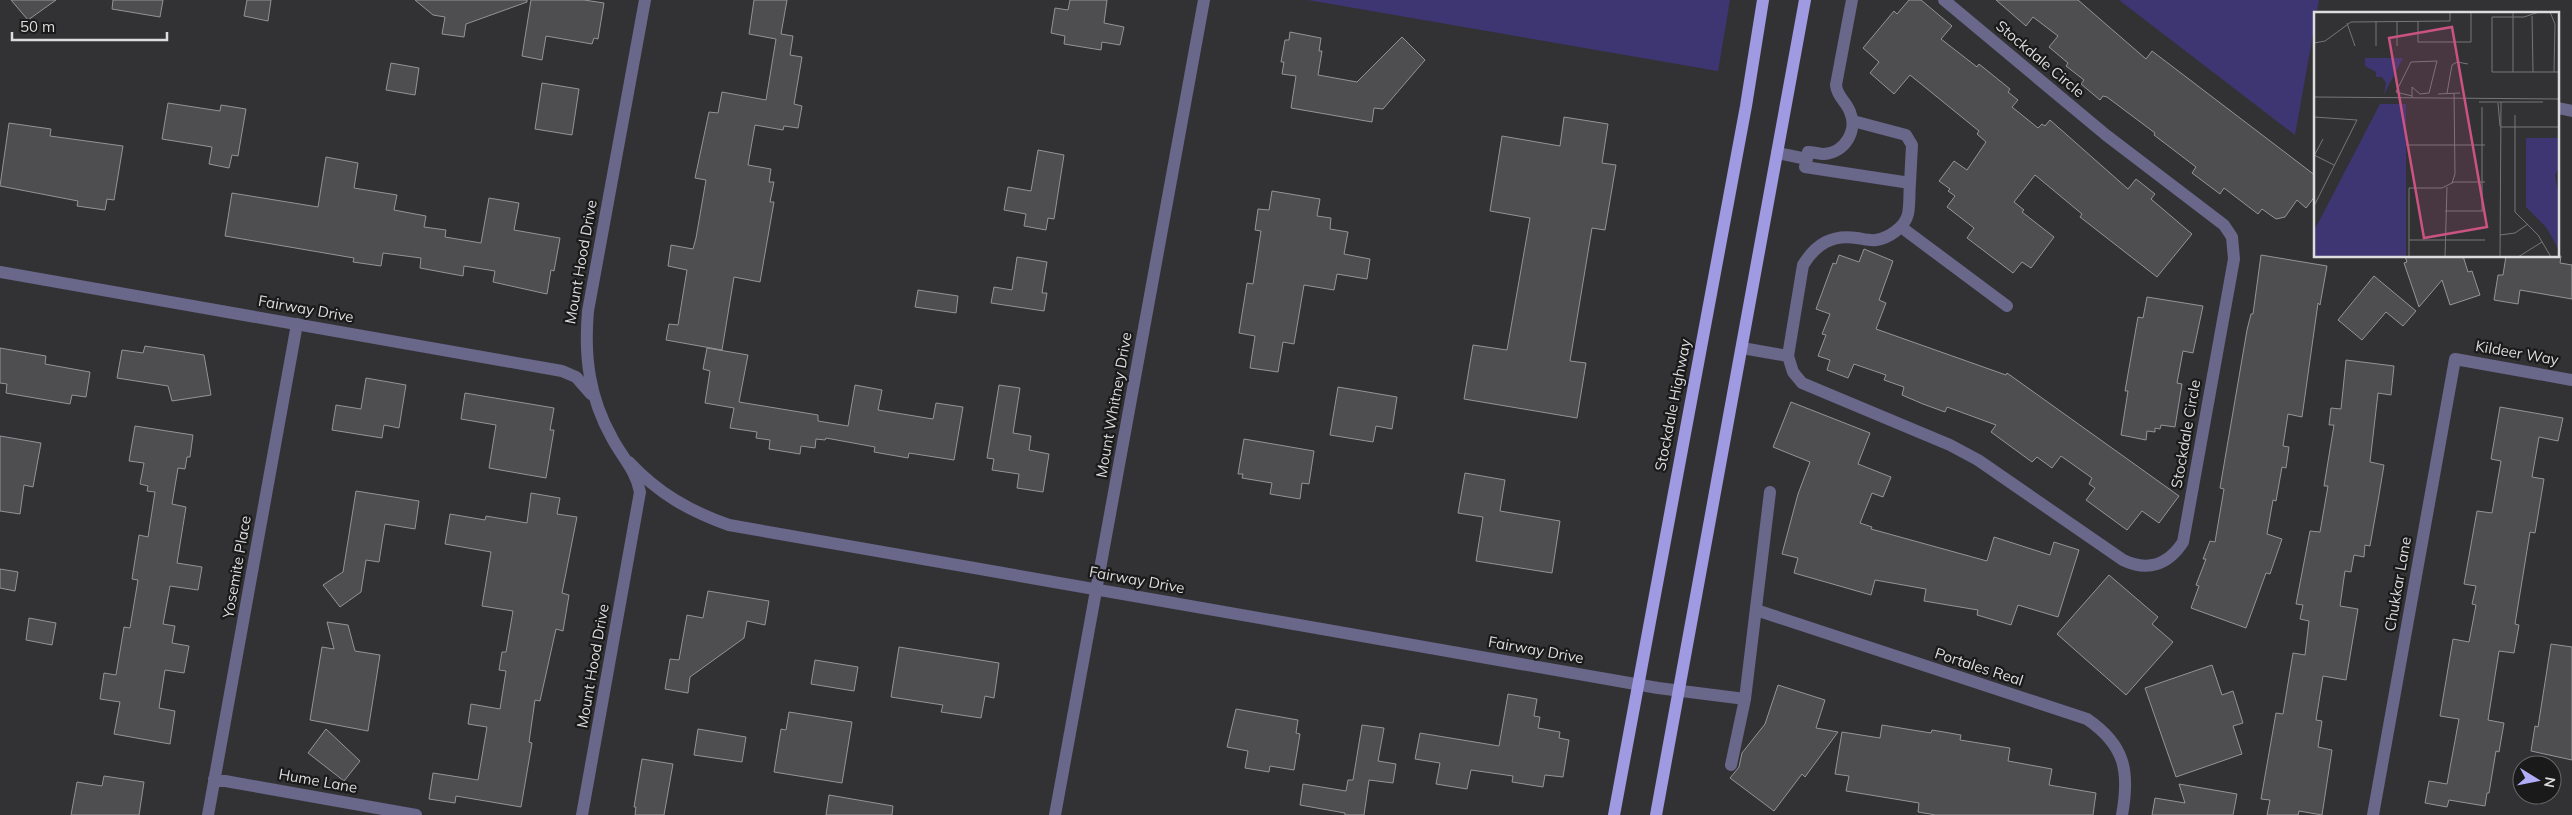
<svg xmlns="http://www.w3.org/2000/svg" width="2572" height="815" font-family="Mulish,sans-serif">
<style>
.green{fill:#3e3573}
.building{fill:#4e4e51;stroke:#949497}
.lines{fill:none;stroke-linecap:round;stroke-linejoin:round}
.minor{stroke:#69678a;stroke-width:12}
.major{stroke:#9f9ae1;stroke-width:12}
.labels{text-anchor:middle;stroke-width:4.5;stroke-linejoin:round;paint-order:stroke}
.street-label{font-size:15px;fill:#ddddde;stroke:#1a1a1b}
.inset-road{fill:none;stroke:#767679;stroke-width:1}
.view{fill:#ca5382;fill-opacity:0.15;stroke:#ca5382;stroke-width:2.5}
.inset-edge{fill:none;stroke:#ddddde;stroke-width:2.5}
</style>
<rect width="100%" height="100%" fill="#323235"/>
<path class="green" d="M1308 0H1730L1718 71Z
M2119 0H2319L2295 135Z"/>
<path class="building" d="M11 0H56L28 20Z
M113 0H163L160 17 112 9Z
M247 0H271L268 21 244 16Z
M415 0H527V2L466 24 464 37 442 34 445 17 433 15Z
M531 0H584L604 3 598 39 594 38 592 44 546 36 542 60 522 56Z
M754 0H787L781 34 793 36 790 55 802 57 794 104 802 106 798 128 784 126 783 130 755 125 748 165 771 169 769 182H774L770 202H774L760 282 734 277 722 350 666 340 669 324 678 325 687 270 668 266 671 245 693 249 696 238 706 180 695 178 709 112 718 113 722 92 766 100 776 39 749 34Z
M1070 0H1107L1104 23 1124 27 1120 45 1102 42 1101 50 1064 44 1065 36 1051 33 1055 8 1068 10Z
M1909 0H1921L1952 26 1941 39 1977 67 1979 64 2010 89 2008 92 2018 100 2012 107 2038 128 2042 124 2045 126 2050 120 2128 189 2136 179 2155 194 2151 199 2192 234 2157 277 2080 217 2082 214 2035 175 2014 202 2024 210 2022 212 2054 237 2031 268 2022 262 2013 273 1967 238 1974 228 1947 207 1955 196 1948 191 1950 189 1939 181 1954 161 1967 170 1986 142 1977 134 1979 131 1910 75 1894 94 1870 73 1879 62 1863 48 1894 11 1897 14Z
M1996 0H2078L2146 59 2152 51 2316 176V195L2306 208 2297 200 2285 217 2276 219 2262 209 2258 214 2224 188 2220 194 2192 173 2196 167 2154 135 2155 133 2107 97 2103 96 2100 100 2081 84 2084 80 2066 66 2068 63 2049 47 2058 36 2033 17 2026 26Z
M1290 32 1321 38 1319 51H1322L1318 75 1357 82 1402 37 1425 60 1383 109 1374 108 1372 122 1291 108 1296 76 1282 74 1284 62H1281L1285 40H1289Z
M391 63 419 68 415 95 386 90Z
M542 83 579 89 572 135 535 129Z
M168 103 220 111 221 105 246 109 238 156 232 155 229 168 209 164 212 147 162 139Z
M1564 117 1608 124 1602 163 1616 165 1605 230 1592 228 1570 361 1586 363 1577 418 1464 399 1473 345 1507 350 1530 218 1490 211 1502 136 1560 146Z
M9 123 51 129 50 136 123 146 114 200 107 199 105 210 77 206 78 201 0 186Z
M1038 150 1064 155 1054 219 1048 218 1046 230 1024 226 1026 214 1004 210 1008 187 1031 191Z
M326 157 358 163 354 188 397 195 394 210 426 216 424 227 446 230 445 237 481 243 489 198 519 203 514 230 560 238 554 271 551 270 547 294 493 282 495 271 464 266 463 276 420 268 421 258 383 253 381 266 353 262 354 258 225 236 232 193 318 207Z
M1272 191 1320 199 1317 216 1331 218 1330 229 1348 232 1344 254 1370 259 1367 279 1337 274 1334 290 1304 285 1294 344 1283 342 1278 372 1250 368 1255 336 1239 333 1247 283 1253 284 1261 231 1255 230 1258 209 1269 210Z
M1864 249 1893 261 1879 300 1886 303 1876 329 2006 375 2007 373 2179 496 2159 523 2142 511 2127 530 2086 500 2095 488 2089 484 2092 478 2061 456 2052 468 2037 457 2032 462 1991 432 1996 425 1947 407 1945 412 1923 404 1902 395 1904 387 1884 380 1886 375 1854 364 1848 378 1827 370 1830 360 1818 356 1826 335 1822 334 1830 314 1816 309 1833 263 1836 264 1839 255 1859 262Z
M2261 255 2327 266 2320 305 2318 303 2302 417 2288 414 2283 446 2289 447 2286 468 2282 467 2276 501 2273 500 2267 534 2282 539 2270 574 2266 573 2246 628 2191 608 2199 586 2196 585 2206 559H2203L2210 541 2215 542 2224 489 2220 488 2247 330 2251 314H2253Z
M2405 256H2463L2468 272 2472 271 2480 295 2450 305 2442 280 2419 307 2404 263 2407 262Z
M2506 256H2561L2560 263 2572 265V299L2520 290 2518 304 2494 300 2498 275H2503Z
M1017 257 1047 262 1042 293H1047L1044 311 991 303 994 287 1012 290Z
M2374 276 2416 311 2403 326 2386 312 2362 340 2338 320Z
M918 290 958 296 956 313 915 307Z
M2147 297 2203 306 2193 353 2183 351 2177 383 2182 384 2175 427 2161 425 2160 429 2155 428V432L2147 431 2146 440 2121 435 2128 391H2125L2138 317 2143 318Z
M145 346 204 355 211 395 172 401 168 386 117 378 122 350 143 353Z
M0 348 46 356 45 364 90 372 86 397 72 395 70 404 6 393 7 384 0 383Z
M707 348 748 355 739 402 818 415V421L848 426 855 385 882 390 878 410 933 419 936 403 963 407 954 460 909 453 908 458 874 452 875 447 826 438 825 440 816 439 815 448 801 446 800 454 769 449 770 440 756 438 757 432 730 428 734 408 705 403 710 371 703 369Z
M2346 360 2394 366 2391 395 2378 393 2370 462 2384 465 2378 501 2370 546 2365 545 2364 557 2354 555 2351 572 2345 571 2340 606 2358 609 2346 680 2323 676 2316 720 2322 721 2318 747 2332 750 2322 815 2299 811 2298 815H2267L2270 800 2261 799 2276 713 2283 714 2293 653 2305 655 2309 621 2300 619 2303 605 2296 604 2310 531 2320 532 2328 486H2324L2334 425H2329L2331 408 2341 409Z
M366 378 406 385 399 428 384 425 382 438 332 430 336 405 361 409Z
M999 385 1020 388 1013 433 1031 436 1029 450 1049 454 1043 492 1017 488 1019 474 992 470 994 459 987 458Z
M1338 387 1397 397 1392 429 1376 426 1373 442 1330 435Z
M465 393 554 408 550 430H554L546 478 489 468 496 425 461 419Z
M1791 402 1870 433 1858 464 1891 477 1883 497 1872 493 1860 523 1872 527 1871 529 1987 561 1994 537 2050 555 2054 542 2079 550 2058 617 2018 605 2011 625 1977 615 1978 610 1924 601 1926 589 1875 580 1871 595 1794 573 1798 558 1782 554 1798 494 1810 462 1773 447Z
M2500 407 2563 418 2558 441 2539 437 2532 477 2544 479 2535 533 2530 532 2515 624 2519 625 2514 653 2499 651 2488 720 2504 723 2499 752 2496 751 2489 793H2487L2485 806 2449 800 2447 807 2425 803 2429 781 2447 784 2459 719 2440 716 2453 639 2469 642 2476 605 2472 604 2476 586 2464 584 2477 511 2492 513 2501 461 2491 459Z
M135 426 193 435 190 457H187L185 469 178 468 172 504 186 507 177 563 202 567 198 590 170 586 163 624 175 626 172 643 189 646 184 673 165 670 159 708 175 711 170 744 114 734 120 702 100 699 104 673 116 675 124 627 130 628 138 580 132 579 139 535 148 537 155 492 147 491 148 486 140 484 144 463 129 461Z
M0 436 41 443 33 487 24 485 20 514 0 511Z
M1244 439 1314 451 1309 484 1302 483 1300 499 1270 494 1272 483 1242 478 1243 474H1238Z
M1465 473 1505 480 1500 511 1560 521 1552 573 1476 561 1483 517 1458 513Z
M356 491 419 501 415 529 385 524 379 562 366 560 361 592 340 607 323 585 343 572Z
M531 493 560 498 557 514 577 517 562 593 569 595 563 631 556 629 540 701 535 700 529 742 532 743 521 807 456 796 455 803 429 799 433 773 478 780 487 727 468 724 471 704 500 709 506 671 499 670 502 652H506L513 611 482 606 491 552 445 544 450 514 485 520 486 516 527 523Z
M0 569 18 572 15 591 0 588Z
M2109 575 2158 617 2152 624 2173 642 2126 695 2057 634Z
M708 591 769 601 765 625 747 621 744 638 690 677 688 693 665 689 670 659 679 660 687 615 703 618Z
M29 618 56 623 52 645 26 640Z
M327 622 348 625 355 651 380 655 368 731 310 720 322 647 334 649Z
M2551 644 2572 647V760L2531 751 2535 726 2538 727Z
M899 647 999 663 994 698 985 696 981 718 941 712 943 705 891 697Z
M815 660 858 667 854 691 811 684Z
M2212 665 2222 695 2233 691 2243 723 2233 726 2242 754 2176 777 2145 688Z
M1778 685 1825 700 1816 728 1838 732 1805 777 1802 774 1774 811 1730 778 1739 767 1742 753 1765 724Z
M1508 694 1537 699 1534 716 1540 717 1538 728 1560 732 1559 738 1569 740 1563 777 1545 775 1543 787 1512 782 1513 776 1471 770 1467 789 1436 784 1440 763 1415 759 1420 733 1499 746Z
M1236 709 1298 720 1296 733 1300 734 1294 770 1270 766 1269 772 1245 768 1248 751 1227 747Z
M789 712 852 722 842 783 774 772 781 729 786 730Z
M1362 725 1384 728 1378 761 1396 764 1393 783 1369 780 1364 815H1345V813L1300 805 1303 784 1346 791 1348 780H1353Z
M1882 725 1931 733 1932 730 1961 735 1960 740 2010 748 2008 761 2052 769 2049 785 2096 793 2093 815H1936L1918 812 1919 803 1846 791 1849 776 1835 774 1842 732 1880 738Z
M326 729 360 761 344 781 308 753Z
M698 729 746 737 742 762 694 755Z
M642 759 673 764 664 815H635L636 807H634Z
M104 776 144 782 139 815H71L77 782 102 786Z
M2179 784 2237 794 2233 815H2152L2155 798 2185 803Z
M829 795 893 806 892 815H826Z"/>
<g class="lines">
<path class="minor" d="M1852 0 1836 85C1837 97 1846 101 1850 112 1858 130 1845 153 1824 154 1819 154 1813 152 1808 152L1805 167 1910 183C1909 193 1910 205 1908 214 1905 227 1889 238 1876 240 1871 241 1863 239 1857 238 1832 234 1816 244 1803 265L1788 356 1793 372 1802 383 1950 445 1978 460 2123 560C2148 572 2168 565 2183 542L2234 259 2232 237 2224 225 2106 135 1944 0
M2558 108 2572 111
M1853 121 1906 135 1912 145 1910 183
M1777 153 1807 159
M1901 227 2007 306
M0 272 562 371 576 377 591 394
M1742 348 1788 356
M629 462C658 493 689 511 729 525L1658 688 1745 699
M1756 610 2087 719C2125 745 2130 771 2122 815
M1731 765 1745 699 1770 492
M214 779 416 815
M208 815 297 324
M582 815 640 492C636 470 622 457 612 438 589 397 584 356 588 311L645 0
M1055 815 1204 0
M2373 815 2455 359 2572 380"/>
<path class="major" d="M1614 815 1746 106 1763 0
M1656 815 1805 0"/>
</g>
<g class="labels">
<g class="street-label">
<text transform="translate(2040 59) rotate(40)" y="5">Stockdale Circle</text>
<text transform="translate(581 262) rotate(-80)" y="5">Mount Hood Drive</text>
<text transform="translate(306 309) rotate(10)" y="5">Fairway Drive</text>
<text transform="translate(2517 353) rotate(10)" y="5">Kildeer Way</text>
<text transform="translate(1114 405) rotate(-80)" y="5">Mount Whitney Drive</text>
<text transform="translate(1673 405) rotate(-79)" y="5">Stockdale Highway</text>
<text transform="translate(2186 434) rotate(-80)" y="5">Stockdale Circle</text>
<text transform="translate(237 567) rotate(-80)" y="5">Yosemite Place</text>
<text transform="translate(1137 580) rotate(10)" y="5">Fairway Drive</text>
<text transform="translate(2398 584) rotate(-80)" y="5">Chukkar Lane</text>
<text transform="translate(1536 650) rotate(10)" y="5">Fairway Drive</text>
<text transform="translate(593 666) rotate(-80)" y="5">Mount Hood Drive</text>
<text transform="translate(1979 667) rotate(18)" y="5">Portales Real</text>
<text transform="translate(318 781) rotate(10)" y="5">Hume Lane</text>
</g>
</g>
<g transform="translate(2314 12)">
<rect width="245" height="245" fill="#323235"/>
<path d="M51 46H89L70 82 72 71 68 65H62V60L51 54ZM66 92H92V245H0V219ZM212 126H245V156L241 163 245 185V238L232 215 212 195Z" fill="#3e3573"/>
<path class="inset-road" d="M225 0 210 5H178V60H245M236 0 241 12 240 60M218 4 219 60M104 9V30H157V0M33 11 41 34M0 31 11 29 37 10 136 9V0M62 34V9M83 34V9M199 60V0M133 81 138 53 143 50 154 52M124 82 146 81M0 85 245 87M98 85V75L106 82 115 81 123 49 97 50 82 80 98 84M165 90H229M184 91 186 114M201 103V200L224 223 237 245M0 105 43 108 0 194M186 115H245M92 133H171M0 143 20 153M0 144 9 127M138 171 141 162 140 81M131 199H171M168 199V95M186 223 201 221 214 212M95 228H171M95 245V176H128L140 170H171M131 245 133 175M186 245 187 90M204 245 228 230"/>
<path class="view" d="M138 15 173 215 110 226 75 26Z"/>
<rect width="245" height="245" class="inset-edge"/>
</g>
<g transform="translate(2537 780) rotate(100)"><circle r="24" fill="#1a1a1b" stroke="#686869"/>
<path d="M0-4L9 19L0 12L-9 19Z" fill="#b2adf9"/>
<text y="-8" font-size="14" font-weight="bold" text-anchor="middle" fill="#ddddde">N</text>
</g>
<path d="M12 32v8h155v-8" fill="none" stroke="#ddddde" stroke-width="2.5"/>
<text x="20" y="32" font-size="15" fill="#ddddde" stroke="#1a1a1b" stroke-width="4" paint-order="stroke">50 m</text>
</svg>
